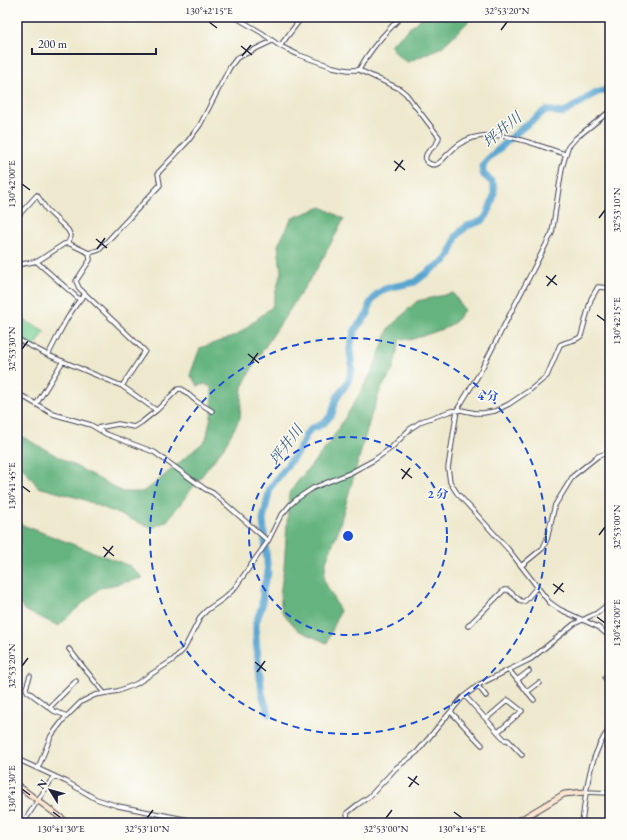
<svg xmlns="http://www.w3.org/2000/svg" width="627" height="840" font-family="'EB Garamond','Noto Serif JP',serif">
<style>
.green{fill:#7cd296;stroke:#4f7a68}
.forest{fill:#65b47f;stroke:#446b5d}
.lines{fill:none;stroke-linecap:round;stroke-linejoin:round}
.river{stroke:#58a4d0;stroke-width:7}
.street-casing{stroke:#414051;stroke-width:5.5}
.secondary-casing{stroke:#414051;stroke-width:7}
.street{stroke:#fff;stroke-width:3.5}
.secondary{stroke:#fbe5cf;stroke-width:5}
.ticks{fill:none;stroke:#22223b;stroke-width:1.5}
.ring{fill:none;stroke:#1d4ed8;stroke-width:2;stroke-dasharray:7 5}
.labels{text-anchor:middle;stroke-width:3;stroke-linejoin:round;paint-order:stroke}
.water-label{font-size:15px;font-style:italic;fill:#3a5c7e;stroke:#fdfcf7}
.centre{fill:#1d4ed8;stroke:#fdfcf7;stroke-width:2}
.ring-label{font-size:12px;text-anchor:middle;font-weight:bold;fill:#1d4ed8;stroke:#fdfcf7;stroke-width:3;stroke-linejoin:round;paint-order:stroke}
.neatline{fill:none;stroke:#22223b;stroke-width:1.5}
.ticks-label{font-size:10px;text-anchor:middle;fill:#22223b}
</style>
<rect width="100%" height="100%" fill="#fdfcf7"/>
<filter id="ink" filterUnits="userSpaceOnUse"><feTurbulence type="fractalNoise" baseFrequency=".025" numOctaves="2"/><feDisplacementMap in="SourceGraphic" scale="8" xChannelSelector="R" yChannelSelector="G"/><feConvolveMatrix kernelMatrix="1 2 1 2 8 2 1 2 1" color-interpolation-filters="sRGB"/></filter>
<filter id="wash" filterUnits="userSpaceOnUse"><feTurbulence type="fractalNoise" baseFrequency=".012" numOctaves="4" result="noise"/><feDisplacementMap in="SourceGraphic" scale="16" xChannelSelector="R" yChannelSelector="G"/><feGaussianBlur stdDeviation="0.9" result="paint"/><feColorMatrix in="noise" values="0 0 0 0 0 0 0 0 0 0 0 0 0 0 0 0 0 1.4 0 .05"/><feComposite in="paint" operator="in"/></filter>
<g filter="url(#wash)">
<rect width="100%" height="100%" fill="#eee9ce"/>
<path class="green" d="M22 319 45 331 34 348 17 339V326Z"/>
<path class="forest" d="M422 17H473L442 47 408 62 400 58 390 45Z
M322 207 344 219 318 267 257 359 242 387 240 418 224 447 167 521 152 528 82 499 38 487 17 460V434L123 492H142L153 485 206 440 212 411V388L205 384 198 386 190 375 200 348 237 335 272 307 281 272 278 245 292 218Z
M453 293 464 310 455 322 443 329 410 340 400 338 393 370 381 389 371 416 338 531 326 561 324 580 340 611 327 643 298 630 282 612 280 594 284 568 289 494 298 481 328 445 350 410 372 372 389 328 417 301Z
M17 523 130 566 143 578 100 588 74 611 59 626 24 610 17 599Z"/>
<g class="lines">
<path class="river" d="M269 714 262 694 256 640V622L262 606 263 589 268 573 263 520 270 488 299 450 307 433 312 428 317 427 326 421 332 414 336 399 349 380 352 369 350 349 352 339 356 328 368 314 369 305 377 294 385 289 392 287 415 282 432 269 446 260 450 254 456 237 461 231 467 226 482 221 487 215 493 199 494 193V186L491 181 483 174V166L487 160 521 129 546 110 563 113 596 93 606 90 610 85"/>
</g>
</g>
<g filter="url(#ink)">
<g class="lines">
<defs>
<path id="street" d="M235 17 262 33 280 46 299 55 333 67 348 70H359L400 89 406 94 439 137C438 149 423 149 426 161 429 164 433 166 437 164 441 162 444 158 446 156 454 148 461 141 472 138 503 129 535 145 565 154
M280 46 302 17
M359 70C370 49 385 33 401 17
M610 111 576 138 568 147 562 168 552 233 479 374 457 410 448 468 450 482 457 493 508 549 549 602 559 609 598 627 610 637
M17 217 37 195 47 210 68 230 71 236 68 243
M89 253 90 260 76 281 79 288 145 351 122 386
M37 262 80 300
M17 265 38 261 64 244 68 243 89 253 99 250 160 185 158 173 188 141 200 125 230 67 237 58 272 41
M17 339 48 355 122 386 156 410
M48 355C59 334 69 311 85 294
M17 393 53 414 91 425 106 434 154 452 205 489 213 493 268 541
M37 403 63 361
M97 428 118 424 134 427 142 422 157 410 178 389H182L196 401 212 411
M521 566 543 548 547 539 555 505 573 476 598 456 610 452
M468 626 504 590H508L522 602 525 601 537 587
M69 649 104 693
M509 670 534 700
M30 676 26 688 27 691 54 711 67 716
M605 678 610 669
M517 680 529 671
M478 686 486 696
M527 692 539 683
M465 696 505 740H508L522 755
M49 708 76 681
M451 712 482 745
M486 719 508 700 522 711 498 732
M17 759 67 782 96 799 118 806 204 823
M38 768 51 736 64 719 81 702 95 695 118 691 136 684 173 660 184 649 201 616 207 610 223 599 234 589 268 541 280 517 290 505 298 498 313 488 350 473 374 460 391 448 410 429 422 421 451 411 461 410 475 413H483L495 411 509 404 530 390 547 376 560 345C567 340 576 342 581 336L591 299 598 287 610 288
M585 792 610 793
M23 823 54 776
M348 823 347 813 357 805 370 796 396 768 417 752 462 698 480 684 531 659 574 624 597 613 610 603
M582 823C586 791 589 755 610 728"/>
<path id="secondary" d="M17 785 68 823
M515 823 564 794 585 792"/>
</defs>
<use href="#street" class="street-casing"/>
<use href="#secondary" class="secondary-casing"/>
<use href="#street" class="street"/>
<use href="#secondary" class="secondary"/>
</g>
</g>
<path class="ticks" d="M209 22 217 28M501 30 507 22M241 46 252 55M242 56 251 45M394 161 405 170M395 171 403 160M22 184 30 190M599 218 605 210M96 239 107 248M97 249 105 238M546 276 557 285M547 286 556 275M597 315 605 321M22 349 28 341M248 354 259 363M250 364 258 353M401 469 412 478M402 479 410 468M22 486 30 492M599 535 605 527M103 547 114 556M104 557 113 546M553 584 564 592M554 594 563 583M597 617 605 623M255 662 266 671M22 666 28 658M257 672 265 661M408 777 419 785M409 787 417 776M22 789 30 795M53 812 61 818M454 812 462 818M147 818 153 810M386 818 392 810"/>
<g class="ring">
<circle cx="348" cy="536" r="99"/>
<circle cx="348" cy="536" r="198"/>
</g>
<g class="labels">
<g class="water-label">
<text transform="translate(502 130) rotate(-40)" y="5">坪井川</text>
<text transform="translate(286 445) rotate(-53)" y="5">坪井川</text>
</g>
</g>
<circle cx="348" cy="536" r="6" class="centre"/>
<g class="ring-label">
<text x="488" y="400">4 分</text>
<text x="438" y="498">2 分</text>
</g>
<rect width="627" height="840" fill="none" stroke="#fdfcf7" stroke-width="44"/>
<g transform="translate(50 790) rotate(307)" stroke="#fdfcf7" stroke-width="3" paint-order="stroke">
<path d="M0-3L7 15L0 10L-7 15Z" fill="#22223b"/>
<text y="-6" font-size="11" font-weight="bold" text-anchor="middle" fill="#22223b">N</text>
</g>
<path d="M32 48v6h124v-6" fill="none" stroke="#22223b" stroke-width="2"/>
<text x="38" y="48" font-size="12" fill="#22223b" stroke="#fdfcf7" stroke-width="3" paint-order="stroke">200 m</text>
<rect x="22" y="22" width="583" height="796" class="neatline"/>
<g class="ticks-label">
<text x="209" y="14">130°42'15"E</text>
<text x="507" y="14">32°53'20"N</text>
<text transform="translate(11 184) rotate(-90)" y="4">130°42'00"E</text>
<text transform="translate(616 210) rotate(-90)" y="4">32°53'10"N</text>
<text transform="translate(616 321) rotate(-90)" y="4">130°42'15"E</text>
<text transform="translate(11 349) rotate(-90)" y="4">32°53'30"N</text>
<text transform="translate(11 486) rotate(-90)" y="4">130°41'45"E</text>
<text transform="translate(616 527) rotate(-90)" y="4">32°53'00"N</text>
<text transform="translate(616 623) rotate(-90)" y="4">130°42'00"E</text>
<text transform="translate(11 666) rotate(-90)" y="4">32°53'20"N</text>
<text transform="translate(11 789) rotate(-90)" y="4">130°41'30"E</text>
<text x="61" y="832">130°41'30"E</text>
<text x="147" y="832">32°53'10"N</text>
<text x="386" y="832">32°53'00"N</text>
<text x="462" y="832">130°41'45"E</text>
</g>
</svg>
